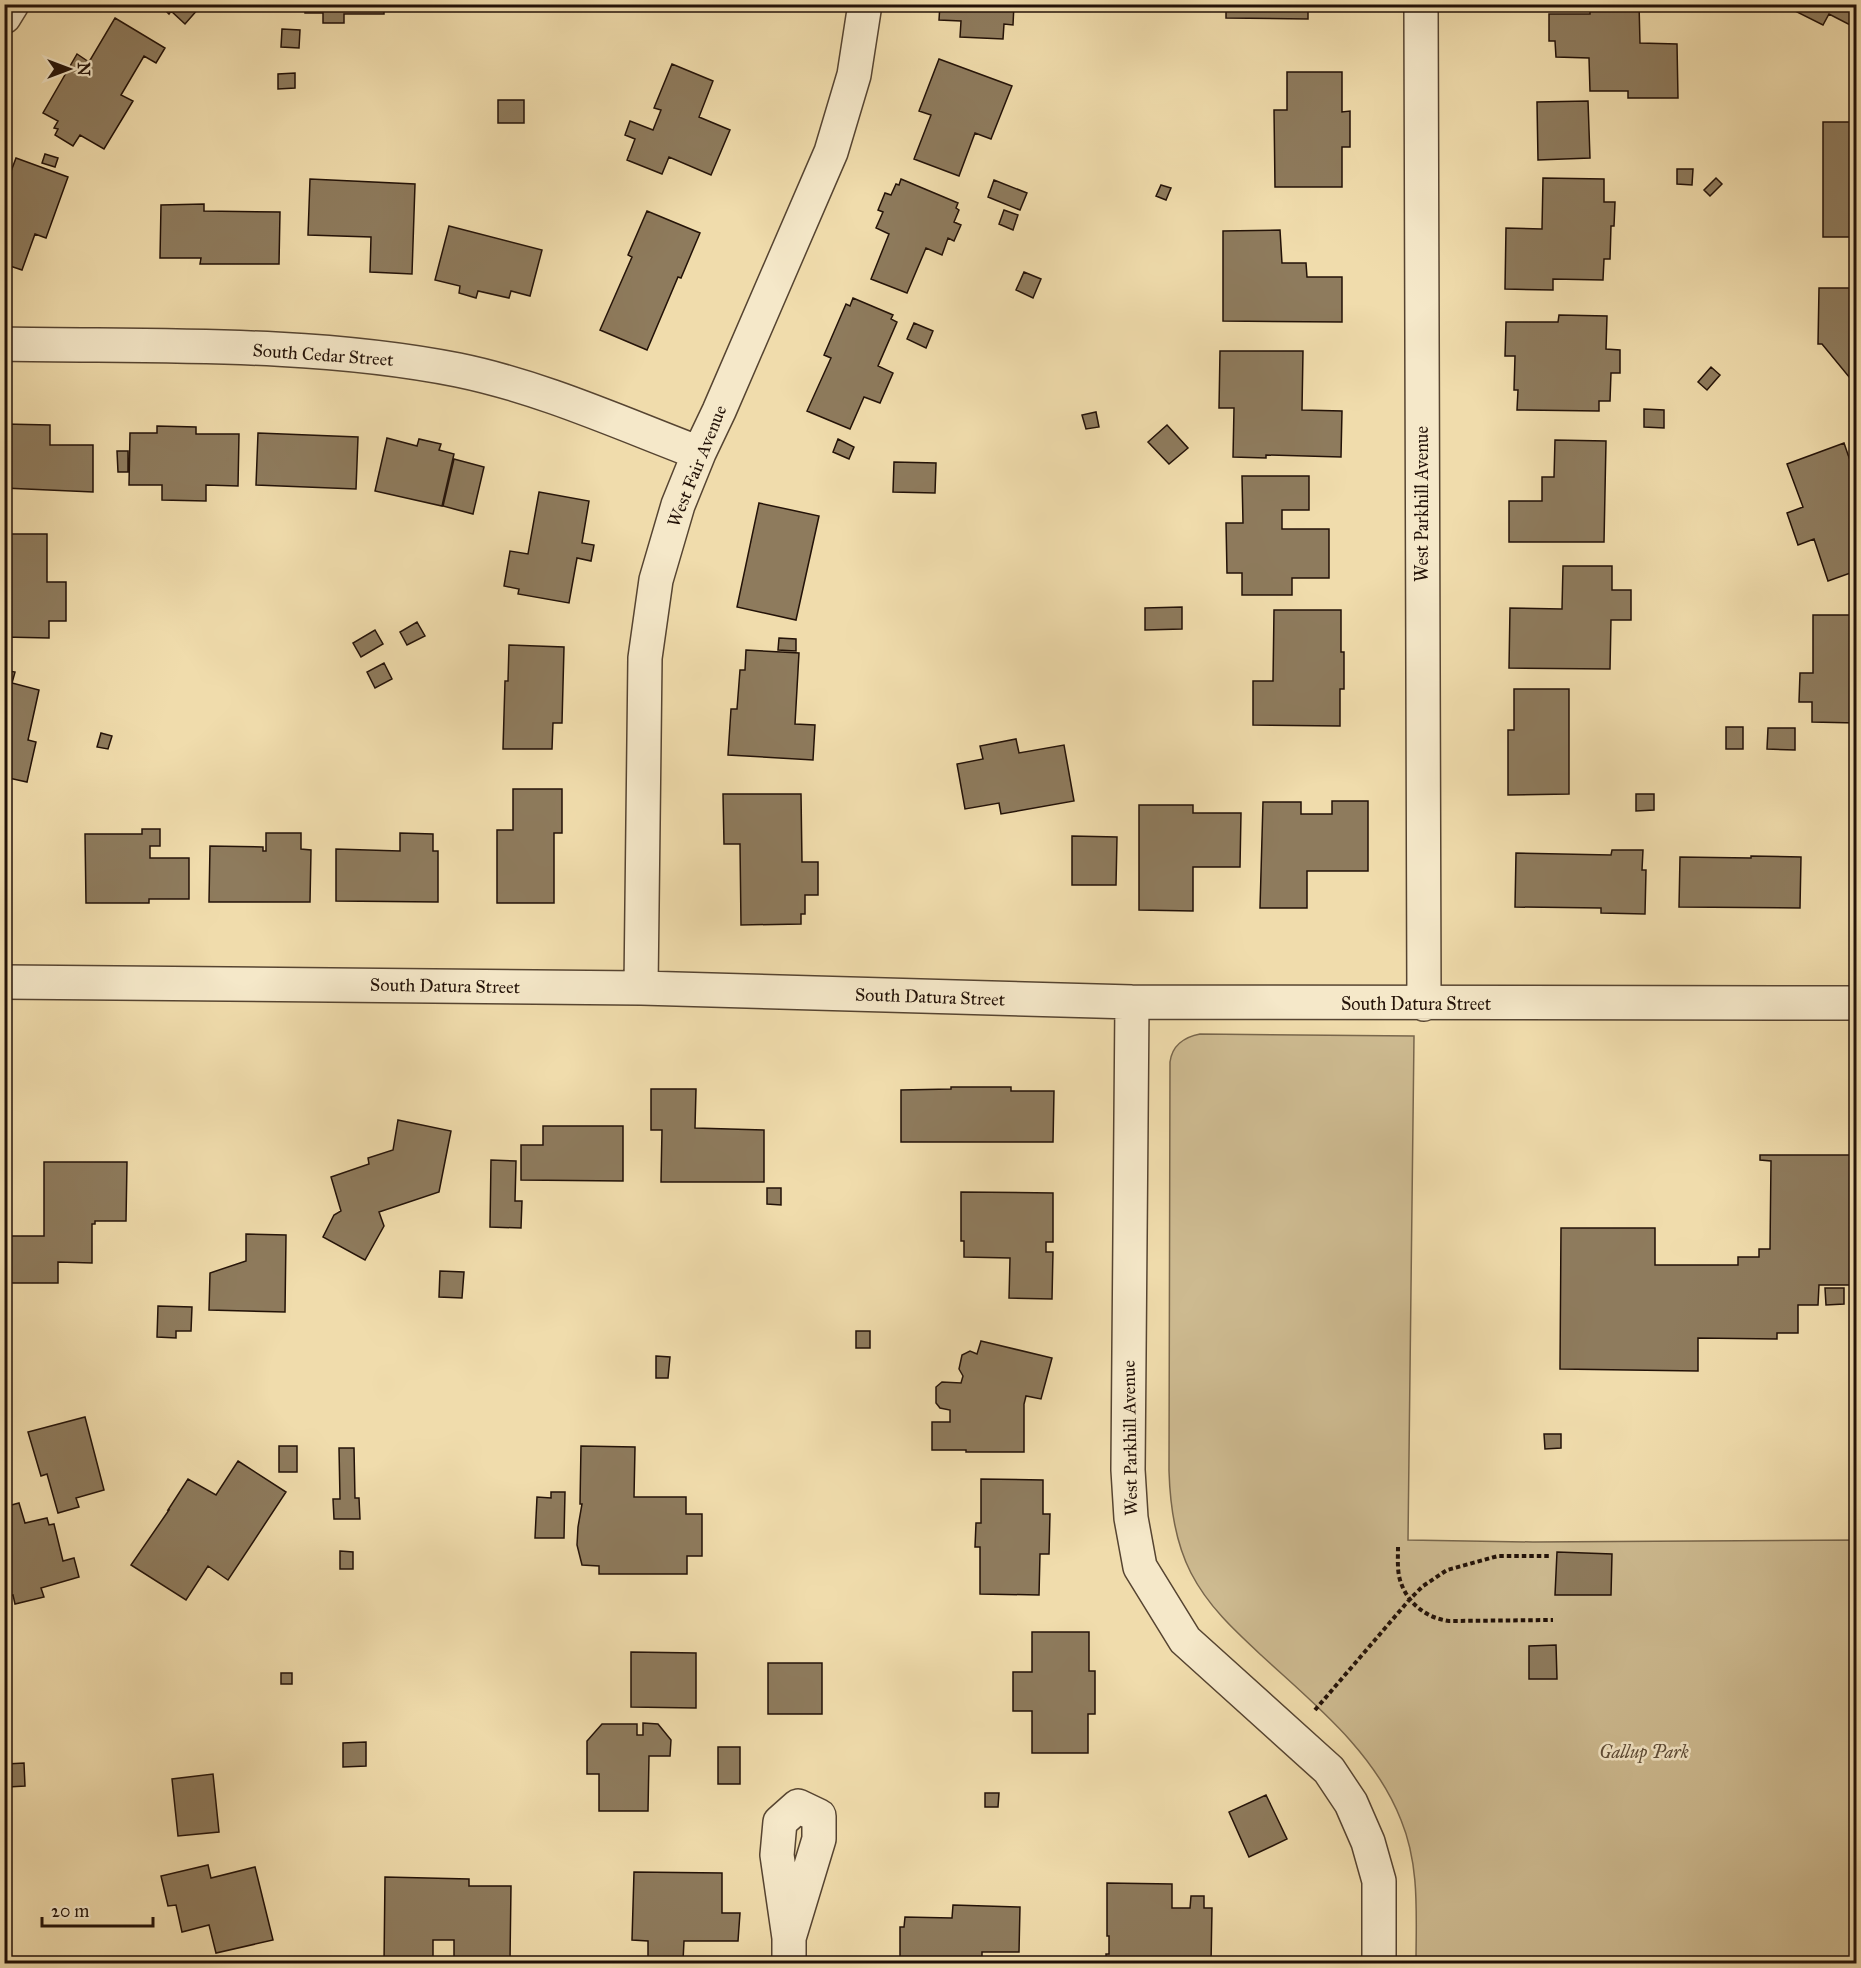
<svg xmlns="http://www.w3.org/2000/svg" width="1861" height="1968" font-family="'IM FELL Great Primer',serif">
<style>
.green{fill:#cdba90;stroke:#78664c;stroke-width:1.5}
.building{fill:#8e7b5d;stroke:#231208;stroke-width:1.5}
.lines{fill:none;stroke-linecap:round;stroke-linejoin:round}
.minor-casing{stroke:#564431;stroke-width:36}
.path{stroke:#231208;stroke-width:4;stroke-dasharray:4.5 3;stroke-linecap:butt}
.minor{stroke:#f5e8c9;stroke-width:33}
.labels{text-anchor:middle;stroke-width:5;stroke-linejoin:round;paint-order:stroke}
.street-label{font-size:18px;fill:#231208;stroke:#f5e8c9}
.park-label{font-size:18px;font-style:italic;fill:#5e4d38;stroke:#f5e8c9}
</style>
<rect width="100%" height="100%" fill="#f0dcac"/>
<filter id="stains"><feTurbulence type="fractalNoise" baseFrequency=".00333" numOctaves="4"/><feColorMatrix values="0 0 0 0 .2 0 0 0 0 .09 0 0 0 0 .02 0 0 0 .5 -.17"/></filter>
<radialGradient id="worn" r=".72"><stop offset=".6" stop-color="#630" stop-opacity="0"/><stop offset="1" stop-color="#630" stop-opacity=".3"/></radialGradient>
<path class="green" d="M1200 1034 1414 1036 1408 1540 1533 1542 1856 1540V1963H1416C1416 1915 1420 1866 1401 1820 1374 1751 1314 1704 1261 1655 1234 1630 1208 1606 1191 1573 1175 1542 1170 1505 1169 1471L1170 1062C1172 1046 1184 1037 1200 1034Z"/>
<path class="building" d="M159 4H195L199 8 185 24 171 11 169 14Z
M305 4H384V14H344V23H323V13H305Z
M682 4H729V11L682 10Z
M940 4H1014L1013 25 1004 24 1003 39 960 37 961 21 939 20Z
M1226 4H1345V8H1308V19L1226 18Z
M1590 4H1639L1640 43 1677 44 1678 98H1628V91H1590L1589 58 1556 57 1555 41H1549V14H1590Z
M1799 4H1856V28L1829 14 1823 25 1795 11Z
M115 18 165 48 156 63 144 56 121 95 133 101 104 149 80 135 73 146 55 135 58 129 54 128 58 121 43 113 77 54 89 62Z
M282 29 300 30 299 48 281 47Z
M939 59 1012 86 991 139 975 133 959 176 914 159 931 115 919 111Z
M672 64 713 81 699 117 730 130 711 175 669 157 662 174 627 160 635 139 625 135 630 121 653 130 661 110 654 108Z
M1287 72H1342V112L1350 111V147H1342V187H1275L1274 110H1287Z
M295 73V88L278 89V74Z
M498 100H524V123H498Z
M1588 101 1590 158 1538 160 1537 102Z
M1823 122H1856V237H1823Z
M45 154 58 158 55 167 42 163Z
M16 158 68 177 46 238 35 234 22 270 4 264V190Z
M1677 169H1693L1692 185 1677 184Z
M1543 178 1604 179V202H1615L1614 226H1611L1610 259H1604L1603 280 1553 279V290L1505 289 1506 228 1542 229Z
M1716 178 1722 184 1710 196 1704 190Z
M310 179 415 184 412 274 370 272 371 237 308 235Z
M901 179 958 203 956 208 959 210 954 222 961 225 954 241 948 238 942 255 926 248 907 293 871 279 889 234 876 228 883 212 878 210 885 193 891 195 896 184 899 185Z
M994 180 1027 193 1020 210 988 197Z
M1161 185 1171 188 1166 200 1156 196Z
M204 204V211L280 212 279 264H200L201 258H160L161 205Z
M1004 210 1018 215 1013 230 999 224Z
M647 211 700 233 681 278 678 277 647 350 600 330 632 257 628 255Z
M449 226 542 250 530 296 511 291 509 298 478 291 476 298 459 293 460 286 435 280Z
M1280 230 1282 263H1306L1307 277H1342V322L1223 321V231Z
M1024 272 1041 279 1033 298 1016 290Z
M1819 288H1856V381L1854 383 1822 344H1818Z
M853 298 893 315 891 319 897 322 878 366 893 373 880 403 864 397 850 429 807 411 831 358 824 355 846 304 850 306Z
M1559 315 1607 316 1606 349 1620 350V373H1611L1610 401H1599V411L1517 410 1518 390H1514L1515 356H1505L1506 322H1558Z
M914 323 933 331 926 348 907 339Z
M1220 351H1303L1302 410 1342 411 1341 457 1266 455V458L1233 457 1234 408H1219Z
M1711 367 1720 375 1707 390 1698 382Z
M1644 409 1664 410V428L1644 427Z
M1096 412 1099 427 1086 429 1082 415Z
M4 424 50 425V445H93V492L4 488Z
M1167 425 1188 448 1169 464 1148 442Z
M157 426 196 427V434H239L238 486 206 485V501L162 500V485H129L130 433H157Z
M258 433 358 437 356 489 256 485Z
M387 438 417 446 419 439 441 444 439 450 454 454 442 506 375 491Z
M838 439 854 447 849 459 833 452Z
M1555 440 1606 441 1604 542H1509V501H1542V477H1554Z
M1844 443 1854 472 1856 471V571L1828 581 1814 539 1798 545 1787 513 1803 507 1787 464Z
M117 451H128V472H118Z
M454 459 484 467 473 514 443 506Z
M894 462 936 463 935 493 893 492Z
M1242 476H1309V510H1282V529H1329V578H1292V595H1242V573H1227L1226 523H1243Z
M539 492 589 501 582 543 594 545 591 561 577 558 569 603 518 594 519 589 504 586 510 551 528 554Z
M759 503 819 516 796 620 737 607Z
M4 534H47V582H66V621H49V638L4 637Z
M1563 566H1612V590H1631V620H1611L1610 669 1509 668 1510 608 1562 609Z
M1182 607V629L1145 630V608Z
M1274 610H1341V652H1344V689H1340V726L1253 725V681H1273Z
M1813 615H1856V723L1812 722V702H1799L1800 673H1813Z
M417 622 425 636 407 645 400 632Z
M375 630 383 644 361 657 353 643Z
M779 638 796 639V651L778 650Z
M509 645 564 647 562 723H553L552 749H503L505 681H508Z
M746 650 799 653 795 724 815 725 813 760 728 755 731 709H737L740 670H745Z
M384 663 392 679 375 688 367 672Z
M4 670 15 672 12 683 39 690 28 740 36 742 27 782 4 777Z
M1514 689H1569V794L1508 795V730H1514Z
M1726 727H1743V749H1726Z
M1768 728H1795V750L1767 749Z
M101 733 112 736 108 749 97 747Z
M1016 739 1019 753 1064 745 1074 801 1001 814 999 803 965 809 957 764 983 759 980 746Z
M513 789H562V833H554V903H497V830H513Z
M723 794H801L802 862H818V895H805V914H801V924L741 925 740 844H724Z
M1636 794H1654V810L1636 811Z
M1332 801H1368V871H1307V908H1260L1263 802H1301V814H1332Z
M1139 805H1193V813H1241L1240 867H1193V911L1139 910Z
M142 829H160V846H150V858H189V899H149V903H86L85 834H142Z
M266 833H301V849L311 850 310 902H209L210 846 263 847V851H266Z
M400 833 433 834V851H438V902L336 901V849L400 851Z
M1072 836 1117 837 1116 885H1072Z
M1612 850H1643L1642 870H1646L1645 914 1601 913V908L1515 907 1516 853 1611 855Z
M1751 856 1801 857 1800 908 1679 907 1680 857 1751 858Z
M1850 902H1856V920H1850Z
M951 1087H1011V1091H1054L1053 1142H901V1090L951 1089Z
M651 1089H696L695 1128 764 1130V1182H661L662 1130H651Z
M398 1120 451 1131 439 1192 379 1212 384 1226 365 1260 323 1237 334 1215 341 1211 331 1177 369 1164 368 1158 393 1150Z
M543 1126H623V1181L521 1180V1145H543Z
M1760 1155H1851V1285H1819L1818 1305H1798V1333H1777V1339L1698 1338V1371L1560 1369 1561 1228H1655V1265H1738V1257H1759V1249H1770L1771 1161 1760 1160Z
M491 1160 516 1161 515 1201H522L521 1228 490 1227Z
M44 1162H127L126 1221H95V1224H92V1263L58 1262V1283H9V1236H44Z
M767 1188H781V1205L767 1204Z
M961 1192 1053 1193V1242H1046V1252H1053L1052 1299 1009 1298 1010 1258 964 1257V1241H961Z
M246 1234 286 1235 285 1312 209 1310 210 1273 246 1261Z
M440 1271 464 1272 462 1298 439 1297Z
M1825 1288H1844V1304L1826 1305Z
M158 1306 192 1307 191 1331H176V1338L157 1337Z
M856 1331H870V1348H856Z
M981 1341 1052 1358 1041 1399 1026 1396 1024 1404V1452H966V1450H932V1422H950V1410L940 1408 936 1403V1387L942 1382 961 1383 963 1376 959 1369 962 1355 970 1351 977 1354Z
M656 1356 670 1357 668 1378H656Z
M85 1417 104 1490 76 1498 79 1507 58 1513 47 1474 41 1476 28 1432Z
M1544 1434H1561V1448L1545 1449Z
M279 1446H297V1472H279Z
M581 1446 635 1447 634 1497H686V1514H702V1556H687V1574H599V1566L582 1565 577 1545 578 1527 582 1504H580Z
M339 1448H354L355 1498H359L360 1519H334L333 1499H340Z
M238 1461 286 1492 228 1580 208 1566 186 1600 131 1565 169 1510H168L188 1479 216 1495Z
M981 1479 1043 1480V1514H1050L1049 1554H1040L1039 1595 980 1594V1547H975L976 1523H981Z
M551 1492H565L564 1538H535L537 1497 551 1498Z
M19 1503 25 1523 47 1518 49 1525 54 1524 63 1561 74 1558 79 1577 41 1588 44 1597 15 1604 13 1595 4 1598V1507Z
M340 1551 353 1552V1569H340Z
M1557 1552 1612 1554 1611 1595H1555Z
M1032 1632H1089V1671H1095V1714H1088V1753H1032V1711H1013V1672H1032Z
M1556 1645 1557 1679H1529V1646Z
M631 1652 696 1653V1708L631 1707Z
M768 1663H822V1714H768Z
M281 1673H292V1684H281Z
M643 1723 658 1724 671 1740 670 1756H649L648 1811H599V1774H587V1741L602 1724H637V1735H643Z
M366 1742V1766L343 1767V1743Z
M718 1747H740V1784H718Z
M24 1763 25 1786 8 1787 6 1764Z
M213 1774 219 1832 178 1836 172 1779Z
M985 1793H999L998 1807H985Z
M1266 1795 1287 1839 1249 1857 1229 1812Z
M208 1865 211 1878 255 1867 273 1940 216 1953 209 1925 182 1932 176 1905 168 1906 161 1876Z
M634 1872 722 1873V1913H740L738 1941H684L683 1961H648V1941L632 1940Z
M385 1877 469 1879V1886H511L510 1960H454V1940H433V1964H384Z
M1107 1883 1172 1884V1908H1190L1191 1896H1204V1908H1212L1211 1964H1106V1954H1109V1936H1107Z
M953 1905 1020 1907 1019 1952H982V1964H900V1927H904L905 1917 952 1918Z"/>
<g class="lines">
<defs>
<path id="minor" d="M1421 4 1424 1004
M4 17 12 4
M4 344C154 347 311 341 458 370 541 387 620 423 699 453
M4 982 641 988 1132 1002 1856 1003
M641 988 645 658 656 580 678 505 699 453 719 411 831 152 854 75 865 4
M1132 1002 1128 1470 1131 1518 1140 1567 1185 1640 1329 1770 1351 1803 1368 1842 1379 1881V1964
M789 1964V1938L777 1855 780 1822 798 1806 819 1816V1839L789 1938"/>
</defs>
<use href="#minor" class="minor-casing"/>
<path class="path" d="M1398 1547C1398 1557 1397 1570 1400 1580 1407 1603 1426 1618 1449 1621L1553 1620
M1315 1710 1410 1599 1423 1586 1447 1570 1498 1556H1551"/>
<use href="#minor" class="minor"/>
</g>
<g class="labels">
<g class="street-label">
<text transform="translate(323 355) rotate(4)" y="6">South Cedar Street</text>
<text transform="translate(697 466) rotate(-68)" y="6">West Fair Avenue</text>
<text transform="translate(1422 504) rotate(-90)" y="6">West Parkhill Avenue</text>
<text transform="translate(445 986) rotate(1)" y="6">South Datura Street</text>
<text transform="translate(930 997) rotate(2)" y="6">South Datura Street</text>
<text x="1416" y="1010">South Datura Street</text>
<text transform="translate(1130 1438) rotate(-91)" y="6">West Parkhill Avenue</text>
</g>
<g class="park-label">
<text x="1644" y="1758">Gallup Park</text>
</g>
</g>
<rect width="1861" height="1968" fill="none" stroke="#f0dcac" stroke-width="24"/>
<rect x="6" y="6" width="1849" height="1956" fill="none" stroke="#231208" stroke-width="3"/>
<rect x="12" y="12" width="1837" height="1944" fill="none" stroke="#231208" stroke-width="1.5"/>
<g transform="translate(69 69) rotate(90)" stroke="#f5e8c9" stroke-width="4.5" paint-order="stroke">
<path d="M0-4.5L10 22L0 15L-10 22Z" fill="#231208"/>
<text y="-9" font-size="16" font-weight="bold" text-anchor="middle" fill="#231208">N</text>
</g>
<path d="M42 1917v9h111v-9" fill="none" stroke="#231208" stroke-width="3"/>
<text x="51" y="1917" font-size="18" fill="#231208" stroke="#f5e8c9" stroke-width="4.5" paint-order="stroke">20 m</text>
<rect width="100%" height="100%" filter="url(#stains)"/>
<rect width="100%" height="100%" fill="url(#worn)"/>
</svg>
